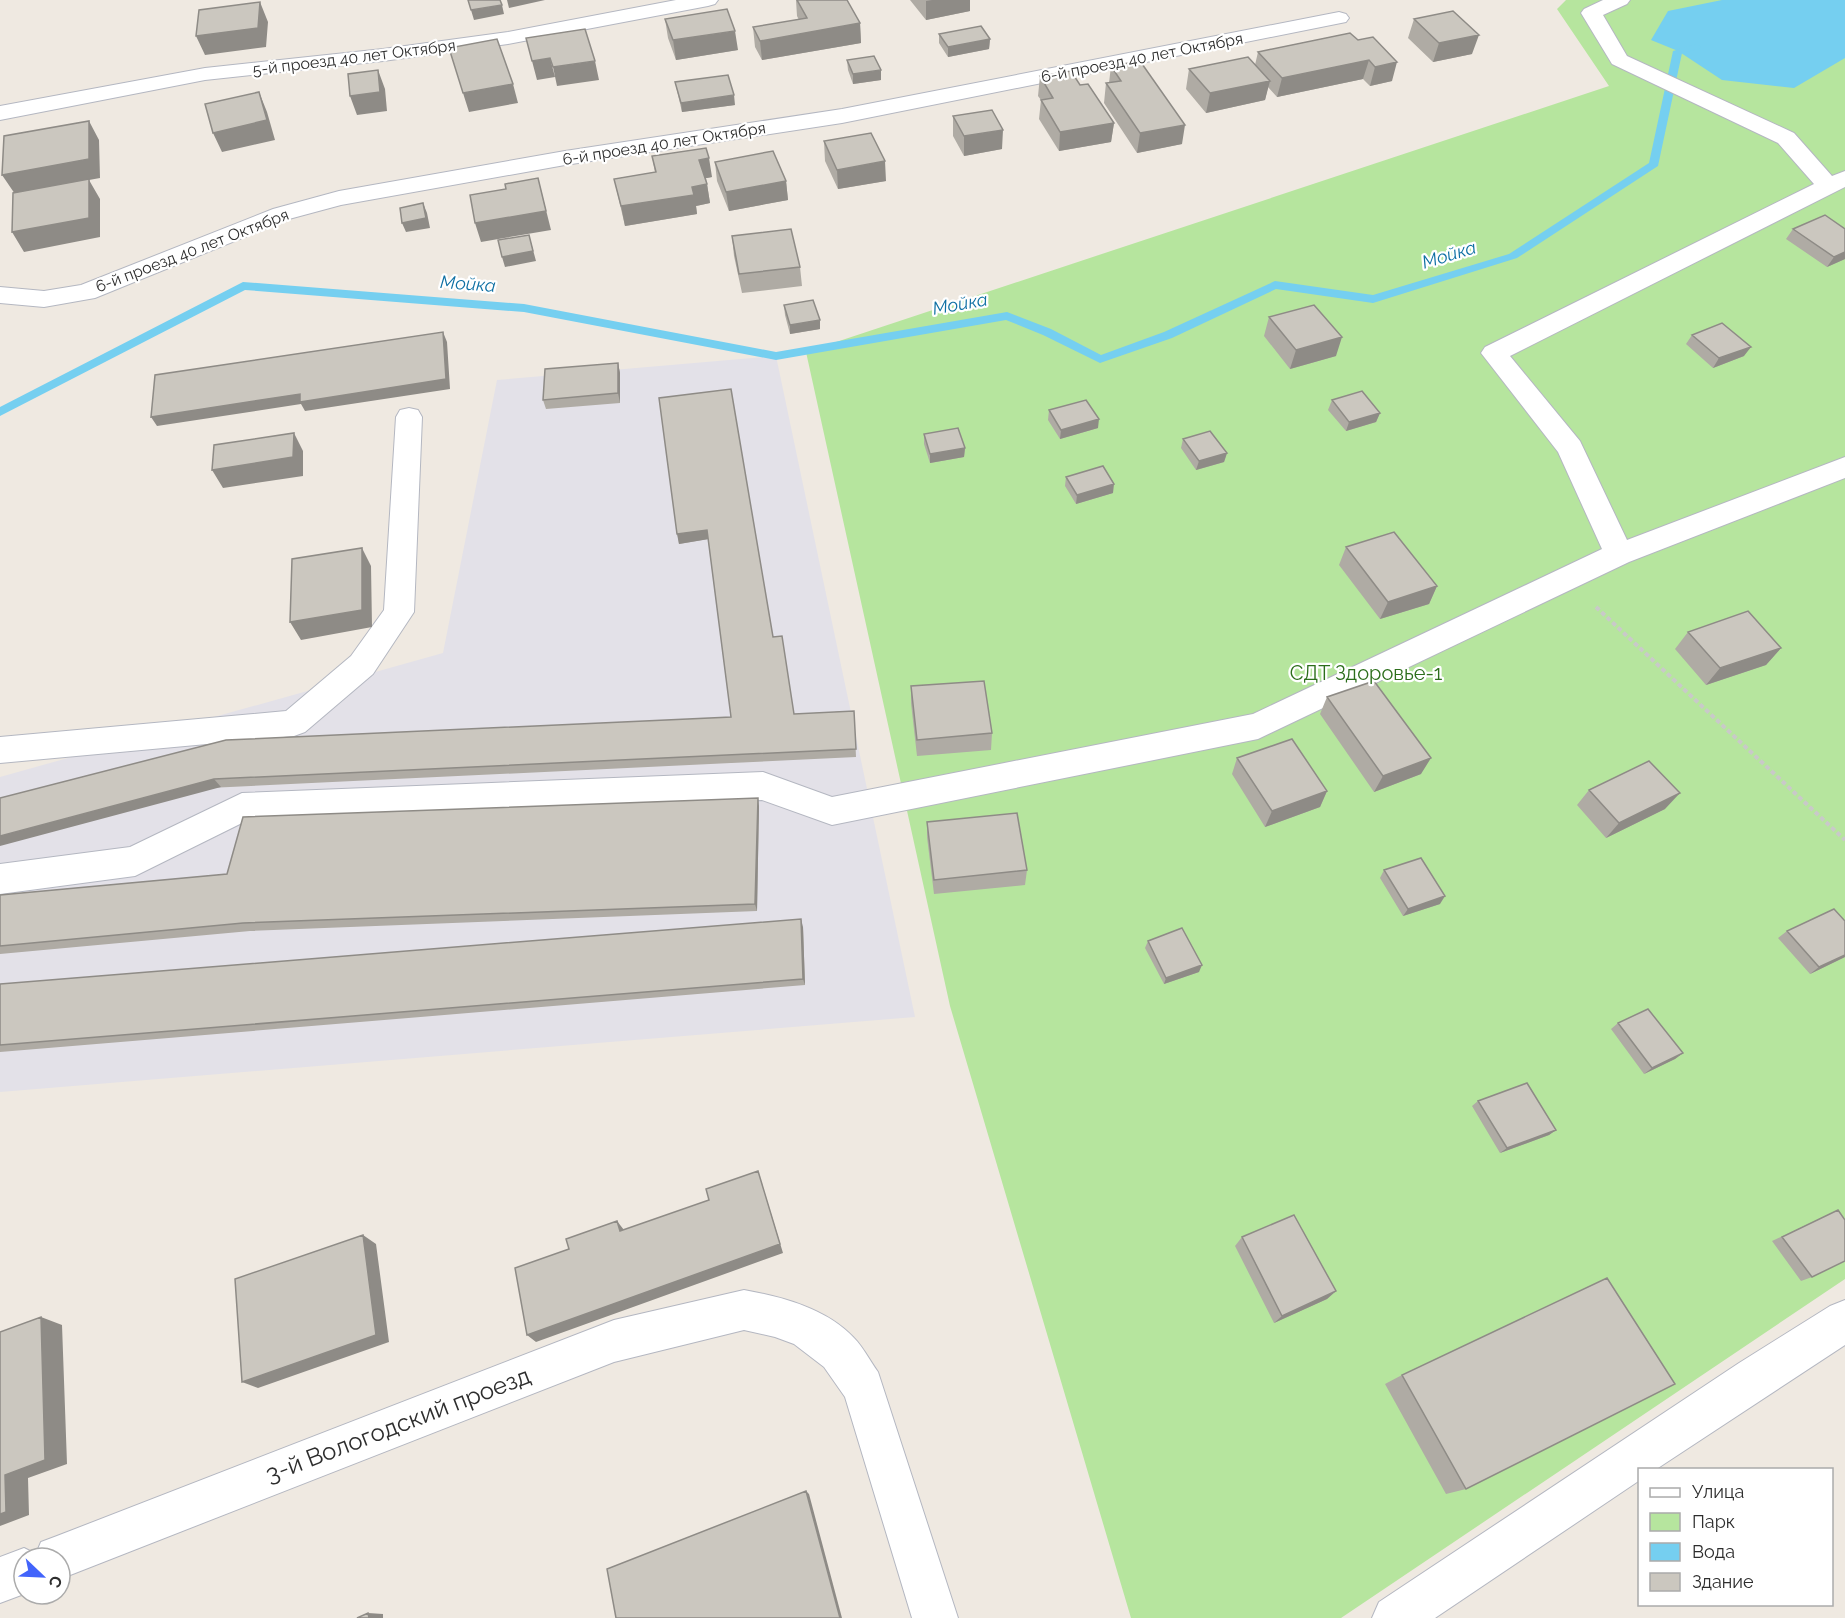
<svg xmlns="http://www.w3.org/2000/svg" width="1845" height="1618" font-family="Raleway,sans-serif">
<style>
.industrial{fill:#e3e1e8}
.green{fill:#b6e59e}
.water{fill:#75cff0}
.lines{fill:none;stroke-linecap:round;stroke-linejoin:round}
.stream{fill:#75cff0;fill-rule:evenodd}
.minor-casing{stroke:#b4b7c1;stroke-width:2}
.path{stroke:#c9c9c9;stroke-width:4;stroke-dasharray:4.5 3;stroke-linecap:butt}
.minor{fill:#fff;fill-rule:evenodd}
.wall{fill:#afaba4}
.shaded-wall{fill:#8e8b86}
.building{fill:#cbc7bf;stroke:#8e8b86;stroke-width:1.5}
.labels{text-anchor:middle;stroke-width:4.5;stroke-linejoin:round;paint-order:stroke}
.far-street-label{font-size:16px;fill:#2e2e2e;stroke:#fff}
.far-water-label{font-size:18px;font-style:italic;fill:#0d6fa3;stroke:#fff}
.park-label{font-size:20px;fill:#2c6e1b;stroke:#fff}
.near-street-label{font-size:24px;fill:#2e2e2e;stroke:#fff}
</style>
<rect width="100%" height="100%" fill="#efe9e1"/>
<path class="industrial" d="M776 356 915 1017 0 1092V777L443 653 497 380Z"/>
<path class="green" d="M1566 0H1845V1279L1341 1618H1131L950 1006 806 352 1609 86 1557 9Z"/>
<path class="water" d="M1722 0H1845V58L1794 88 1722 80 1678 51 1651 40 1668 11Z"/>
<g class="lines">
<path class="stream" d="M1696 44 1701 47 1699 49 1682 53 1658 166 1517 258 1373 303 1276 289 1172 338 1100 363 1043 335 1006 320 776 360 524 312 245 290 0 416V407L243 282 524 304 776 352 1007 312 1051 329 1101 355 1164 332 1275 281 1373 295 1509 254 1649 163 1673 51Z"/>
<defs>
<path id="minor" d="M676 0H718L715 4 708 6 508 44 383 61 205 80 0 120V106L205 68 383 49 508 32Z
M1603 0H1630L1627 4 1603 15 1627 56 1794 133 1832 176 1845 171V187L1510 356 1580 441 1627 540 1845 457V478L1629 562 1258 739 832 825 762 800 246 821 135 876 0 894V864L130 847 242 793 763 772 832 797 1253 714 1602 549 1558 452 1481 353 1485 347 1814 184 1778 143 1612 64 1581 13 1584 9Z
M1339 12 1346 14 1349 18 1346 22 842 123 565 165 341 205 289 219 95 298 44 307 0 303V287L44 291 81 285 273 209 339 191 565 151 842 109Z
M409 408 418 410 422 417 414 612 373 674 305 732 294 736 0 763V737L286 711 351 656 384 610 396 417 400 410Z
M744 1290C782 1297 826 1308 854 1338 863 1347 870 1361 878 1372L958 1618H912L845 1397 824 1367 794 1344 775 1337 744 1330 614 1362 60 1579V1558H24V1594L0 1603V1557L24 1548 36 1554 41 1542 57 1536 614 1320Z
M1845 1300V1345L1655 1470H1640V1480L1435 1618H1372L1379 1602 1739 1363 1830 1306Z"/>
</defs>
<use href="#minor" class="minor-casing"/>
<path class="path" d="M1596 607 1845 840"/>
<use href="#minor" class="minor"/>
</g>
<path class="wall" d="M796 0H847L860 23 861 43 762 60 755 47 753 27 799 20 797 16Z
M910 0H970V11L926 20Z
M665 19 738 50 676 60 668 38Z
M1414 19 1472 54 1433 62 1408 38Z
M1350 33 1392 81 1370 86 1363 79 1277 97 1268 87 1265 100 1206 113 1186 89 1189 69 1255 65 1258 52Z
M939 34 990 39 989 49 948 57 939 43Z
M847 60 881 80 853 84 848 70Z
M1111 66 1182 144 1137 153 1104 103 1106 83H1109Z
M1040 76 1080 85 1114 123 1111 142 1059 151 1039 119 1041 100 1038 96Z
M675 82 735 105 682 112Z
M953 116 1002 149 964 156 953 136Z
M824 141 886 181 838 189 825 161Z
M652 156 712 177 706 178 707 184 710 203 696 206 697 214 625 226 614 179 655 172Z
M715 162 786 181 788 200 729 211 717 181Z
M1793 229H1845V259L1827 267 1786 239Z
M732 236 800 267 802 286 742 293 734 256Z
M784 305 820 320V329L790 334 785 315Z
M1269 317 1336 356 1290 369 1264 336Z
M1692 335 1744 356 1713 368 1686 344Z
M618 363 620 373V403L546 409 543 400Z
M659 398 773 637 794 714 854 711 856 757 0 798 731 717 708 539 679 544Z
M1332 400 1380 413 1376 422 1346 431 1328 410Z
M1049 410 1098 428 1060 439 1048 420Z
M924 434 965 448 964 457 930 463 924 444Z
M1183 439 1227 453 1224 462 1196 470 1181 448Z
M1066 477 1113 493 1076 504 1065 486Z
M1346 547 1437 586 1429 604 1380 619 1339 565Z
M1688 632 1781 648 1766 665 1706 685 1675 649Z
M911 686 992 733 991 750 917 756 911 703Z
M1327 697 1421 774 1374 792 1320 714Z
M1237 758 1327 791 1320 807 1265 827 1232 774Z
M1589 790 1665 809 1606 838 1577 805Z
M759 806 757 911 250 931 0 954V895L227 874Z
M927 822 1027 870 1025 885 934 894 927 837Z
M1384 870 1440 904 1403 916 1380 878Z
M1845 921V957L1810 974 1778 938 1787 931Z
M803 927 805 985 0 1052V984Z
M1148 941 1199 972 1164 984 1145 948Z
M1618 1023 1683 1053 1675 1059 1644 1074 1611 1029Z
M1478 1101 1556 1130 1549 1135 1500 1153 1472 1106Z
M1838 1210 1812 1277 1801 1281 1772 1241Z
M1242 1237 1336 1291 1327 1299 1274 1323 1235 1246Z
M1402 1375 1466 1489 1446 1494 1385 1384Z"/>
<path class="shaded-wall" d="M507 0H545L509 8Z
M932 0H970V11L926 20V1Z
M260 2 268 22 266 47 205 55 196 36Z
M502 5 504 14 474 20 471 10Z
M860 23 861 43 762 60 760 41Z
M735 31 738 50 676 60 673 40Z
M1479 35 1472 54 1433 62 1439 43Z
M990 39 989 49 948 57V47Z
M550 58 555 77 537 80 532 61Z
M1369 60 1363 79 1277 97 1282 78Z
M595 61 599 80 557 86 553 67Z
M1397 62 1392 81 1370 86 1375 67Z
M378 70 385 89 387 111 357 115 350 96Z
M881 70V80L853 84V74Z
M1270 81 1265 100 1206 113 1210 93Z
M513 84 518 103 469 112 463 93Z
M259 92 267 112 275 140 222 152 213 133Z
M734 95 735 105 682 112 681 103Z
M89 121 99 140 100 178 89 180 100 199V237L24 252 12 232 15 194 2 175Z
M1114 123 1111 142 1059 151 1060 132Z
M1185 125 1182 144 1137 153 1140 133Z
M1003 130 1002 149 964 156V136Z
M709 158 712 177 702 179 699 160Z
M885 161 886 181 838 189 837 170Z
M538 178 551 230 481 242 475 223Z
M786 181 788 200 729 211 726 192Z
M707 184 710 203 696 206 697 214 625 226 621 206 692 187Z
M423 203 427 213 430 228 406 232 402 223Z
M529 235 536 261 505 267 502 257Z
M1845 252V259L1827 267 1834 257Z
M820 320V329L790 334V325Z
M443 332 447 342 450 389 305 411 301 404 157 426 151 417Z
M1342 337 1336 356 1290 369 1296 350Z
M1751 347 1744 356 1713 368 1719 358Z
M618 363 620 373V403L618 393Z
M1380 413 1376 422 1346 431 1349 422Z
M1099 419 1098 428 1060 439 1061 430Z
M294 433 303 451V476L223 488 212 470Z
M965 448 964 457 930 463V454Z
M1227 453 1224 462 1196 470 1199 461Z
M1114 484 1113 493 1076 504 1077 495Z
M707 530 709 539 679 544 677 534Z
M362 548 371 566 372 627 301 640 290 622Z
M1437 586 1429 604 1380 619 1388 602Z
M1781 648 1766 665 1706 685 1720 668Z
M1431 758 1421 774 1374 792 1383 776Z
M214 779 221 787 0 846V836Z
M1327 791 1320 807 1265 827 1272 811Z
M1680 793 1665 809 1606 838 1619 823Z
M758 798 759 806 757 911 755 904Z
M1445 896 1440 904 1403 916 1408 909Z
M801 919 803 927 805 985 803 979Z
M1845 955V957L1810 974 1819 967Z
M1202 965 1199 972 1164 984 1166 978Z
M1683 1053 1675 1059 1644 1074 1652 1068Z
M1556 1130 1549 1135 1500 1153 1507 1148Z
M758 1171 783 1253 536 1342 527 1335Z
M617 1221 624 1230 620 1231Z
M363 1235 376 1244 389 1342 258 1388 242 1382Z
M1336 1291 1327 1299 1274 1323 1282 1316Z
M41 1317 62 1325 67 1464 28 1478 29 1515 0 1526V1514L5 1475Z
M806 1491 809 1494 842 1618H840Z
M368 1613 383 1614V1618H369Z"/>
<path class="building" d="M468 0H500L502 5 471 10Z
M797 0H847L860 23 760 41 753 27 807 18Z
M260 2 258 28 196 36 199 10Z
M727 9 735 31 673 40 665 19Z
M1453 11 1479 35 1439 43 1414 19Z
M981 26 990 39 948 47 939 34Z
M585 29 595 61 553 67 550 58 532 61 526 38Z
M1350 33 1358 40 1373 37 1397 62 1375 67 1369 60 1282 78 1258 52Z
M497 39 513 84 463 93 449 48Z
M874 56 881 70 853 74 847 60Z
M1248 57 1270 81 1210 93 1189 69Z
M1140 61 1185 125 1140 133 1106 83 1121 81 1111 66Z
M378 70 380 92 350 96 348 74Z
M1071 71 1080 85 1088 84 1114 123 1060 132 1041 100 1053 98 1040 76Z
M728 75 734 95 681 103 675 82Z
M259 92 267 120 213 133 205 104Z
M992 110 1003 130 964 136 953 116Z
M89 121V159L2 175 4 136Z
M871 133 885 161 837 170 824 141Z
M706 148 709 158 699 160 707 184 692 187 694 195 621 206 614 179 656 172 652 156Z
M773 151 786 181 726 192 715 162Z
M538 178 546 211 475 223 470 195 506 189 505 184Z
M89 179V218L12 232 13 193Z
M423 203 426 218 402 223 400 208Z
M1825 215 1845 229V252L1834 257 1793 229Z
M791 229 800 267 739 274 732 236Z
M529 235 533 251 502 257 498 240Z
M813 300 820 320 790 325 784 305Z
M1314 305 1342 337 1296 350 1269 317Z
M1722 323 1751 347 1719 358 1692 335Z
M443 332 446 379 300 402V394L151 417 155 375Z
M618 363V393L543 400 545 369Z
M731 389 773 637 782 636 794 714 854 711 856 749 214 779 0 836V798L226 740 731 717 707 530 677 534 659 398Z
M1362 391 1380 413 1349 422 1332 400Z
M1086 400 1099 419 1061 430 1049 410Z
M958 428 965 448 930 454 924 434Z
M1210 431 1227 453 1199 461 1183 439Z
M294 433 293 457 212 470 214 445Z
M1103 466 1114 484 1077 495 1066 477Z
M1394 532 1437 586 1388 602 1346 547Z
M362 548V610L290 622 292 559Z
M1748 611 1781 648 1720 668 1688 632Z
M984 681 992 733 917 740 911 686Z
M1374 681 1431 758 1383 776 1327 697Z
M1292 739 1327 791 1272 811 1237 758Z
M1649 761 1680 793 1619 823 1589 790Z
M758 798 755 904 243 923 0 946V895L227 874 243 817Z
M1017 813 1027 870 934 880 927 822Z
M1421 858 1445 896 1408 909 1384 870Z
M1834 909 1845 921V955L1819 967 1787 931Z
M801 919 803 979 0 1045V984Z
M1182 928 1202 965 1166 978 1148 941Z
M1648 1009 1683 1053 1652 1068 1618 1023Z
M1527 1083 1556 1130 1507 1148 1478 1101Z
M758 1171 780 1244 527 1335 515 1268 569 1249 566 1239 617 1221 620 1231 709 1200 706 1189Z
M1838 1210 1845 1220V1261L1812 1277 1782 1237Z
M1294 1215 1336 1291 1282 1316 1242 1237Z
M363 1235 376 1335 242 1382 235 1279Z
M1607 1278 1675 1384 1466 1489 1402 1375Z
M41 1317 45 1460 5 1475 6 1512 0 1514V1332Z
M806 1491 840 1618H616L607 1569Z
M368 1613 369 1618H357Z"/>
<g class="labels">
<g class="far-street-label">
<text transform="translate(354 57) rotate(-7)" y="6">5-й проезд 40 лет Октября</text>
<text transform="translate(1142 57) rotate(-11)" y="6">6-й проезд 40 лет Октября</text>
<text transform="translate(664 143) rotate(-9)" y="6">6-й проезд 40 лет Октября</text>
<text transform="translate(192 250) rotate(-21)" y="6">6-й проезд 40 лет Октября</text>
</g>
<g class="far-water-label">
<text transform="translate(1449 255) rotate(-17)" y="6">Мойка</text>
<text transform="translate(468 284) rotate(4)" y="6">Мойка</text>
<text transform="translate(960 304) rotate(-10)" y="6">Мойка</text>
</g>
<g class="park-label">
<text x="1366" y="680">СДТ Здоровье-1</text>
</g>
<g class="near-street-label">
<text transform="translate(398 1425) rotate(-21)" y="8">3-й Вологодский проезд</text>
</g>
</g>
<rect x="1638" y="1468" width="195" height="138" fill="#ffffff" stroke="#ababab" stroke-width="1.5"/>
<rect x="1650" y="1488" width="30" height="9" fill="#ffffff" stroke="#ababab" stroke-width="1.5"/>
<text x="1692" y="1498" font-size="18" fill="#2e2e2e">Улица</text>
<rect x="1650" y="1513" width="30" height="18" fill="#b6e59e" stroke="#ababab" stroke-width="1.5"/>
<text x="1692" y="1528" font-size="18" fill="#2e2e2e">Парк</text>
<rect x="1650" y="1543" width="30" height="18" fill="#75cff0" stroke="#ababab" stroke-width="1.5"/>
<text x="1692" y="1558" font-size="18" fill="#2e2e2e">Вода</text>
<rect x="1650" y="1573" width="30" height="18" fill="#cbc7bf" stroke="#ababab" stroke-width="1.5"/>
<text x="1692" y="1588" font-size="18" fill="#2e2e2e">Здание</text>
<g transform="translate(42 1576) rotate(113)"><circle r="28" fill="#ffffff" stroke="#ababab" stroke-width="1.5"/>
<path d="M0-4.5L10 22L0 15L-10 22Z" fill="#4264fb"/>
<text y="-9" font-size="16" font-weight="bold" text-anchor="middle" fill="#2e2e2e">С</text>
</g>
</svg>
